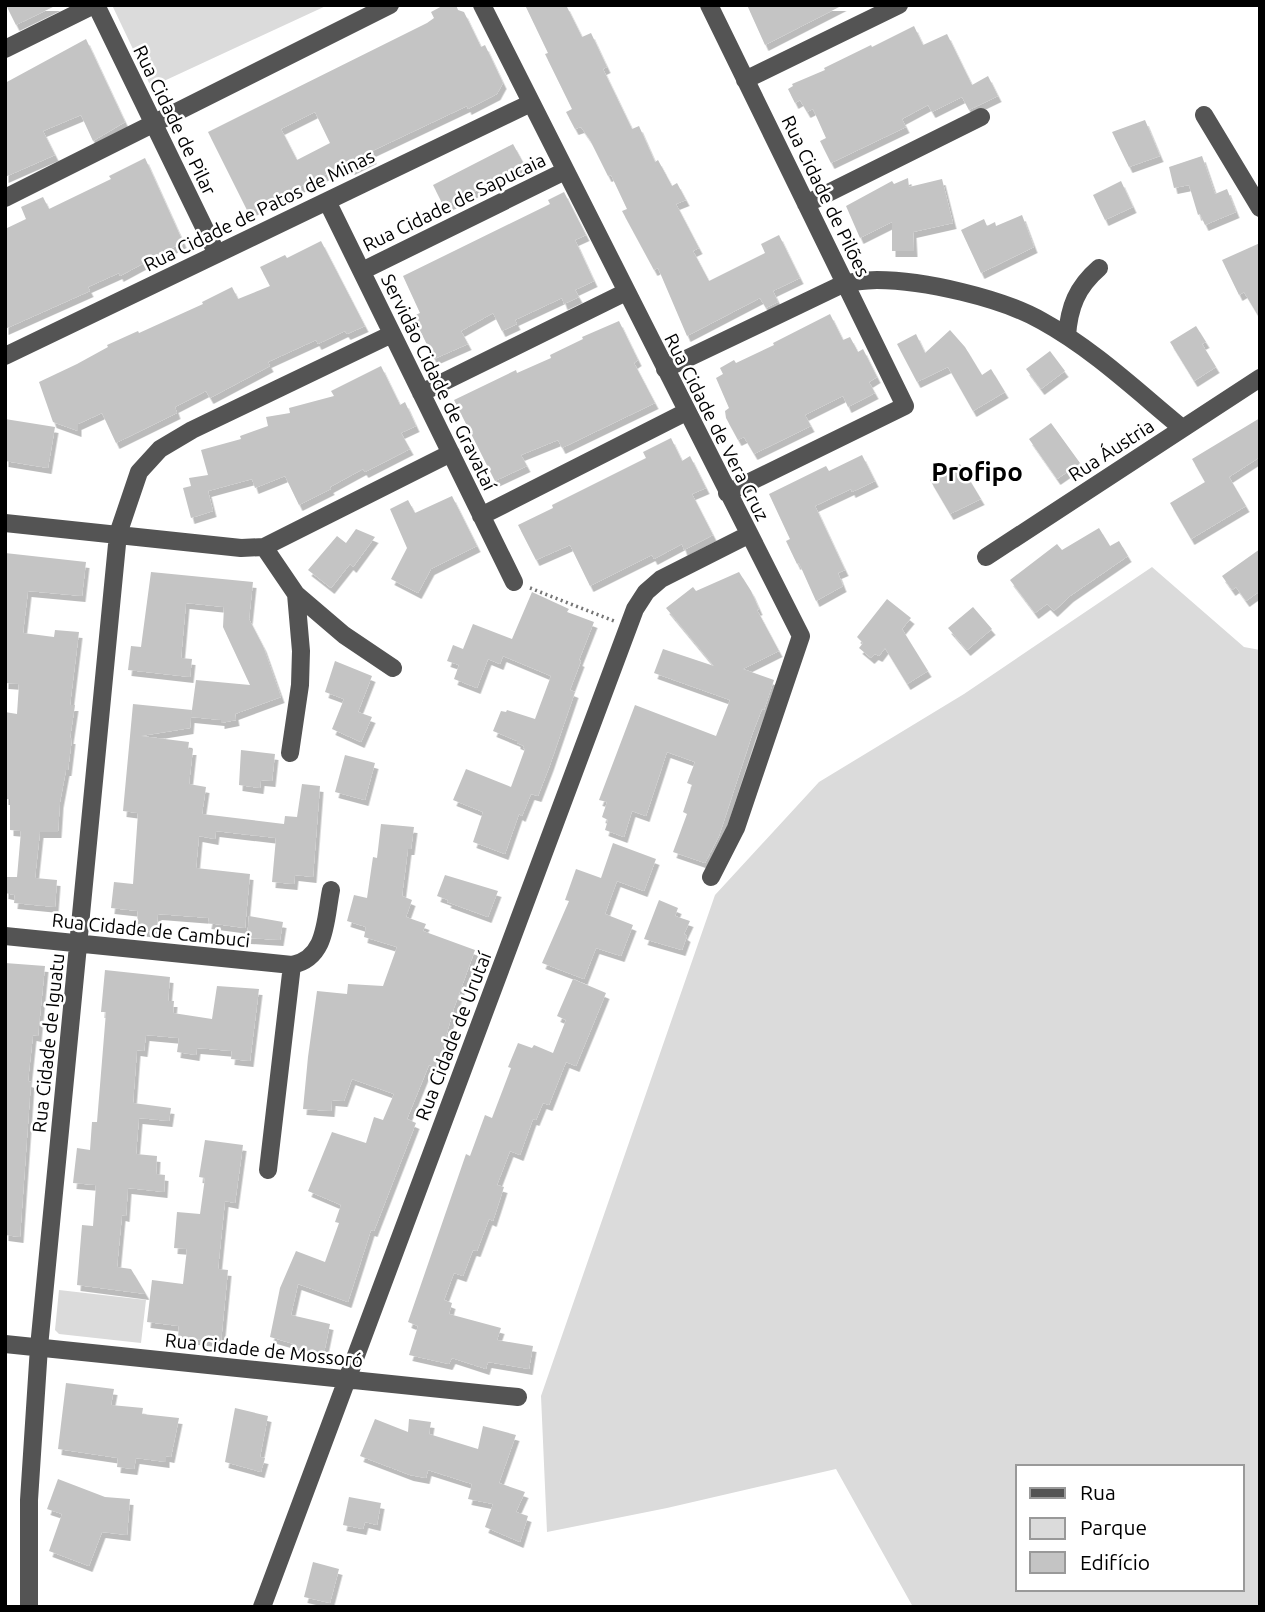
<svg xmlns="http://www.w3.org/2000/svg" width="1265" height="1612" font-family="Ubuntu,sans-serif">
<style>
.green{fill:#dbdbdb;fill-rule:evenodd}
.building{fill:#c4c4c4;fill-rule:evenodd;filter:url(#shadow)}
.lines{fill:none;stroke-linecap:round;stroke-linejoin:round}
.path{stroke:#767676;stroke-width:3.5;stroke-dasharray:2 3.5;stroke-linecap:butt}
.minor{stroke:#545454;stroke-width:18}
.labels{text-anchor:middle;stroke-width:5;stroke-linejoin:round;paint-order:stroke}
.street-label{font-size:19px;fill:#000;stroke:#fff}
.district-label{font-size:26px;font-weight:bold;fill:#000;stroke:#fff}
</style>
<defs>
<filter id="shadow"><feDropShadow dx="3.5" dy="6" stdDeviation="0" flood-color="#0004"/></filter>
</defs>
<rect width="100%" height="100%" fill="#fff"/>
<path class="green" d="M112 5H328L151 87Z
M1152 567 1244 647 1260 650V1607H913L836 1469 667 1508 547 1532 541 1396 715 895 819 782 964 694ZM1018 1467H1242V1589H1018Z
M59 1290 146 1300 141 1343 59 1334 55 1330Z"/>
<path class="building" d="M6 5H57L16 25Z
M444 5H456L458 10 464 12 481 47 485 45 503 83 497 94 468 109 467 106 370 152 373 158 351 169 349 163 248 212 208 132 427 23 434 18 431 12ZM315 112 330 143 297 160 281 129Z
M525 5H566L582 37 591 33 607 67 603 69 632 129 639 126 655 162 658 160 672 186 677 183 686 200 676 204 699 248 693 251 709 281 765 253 761 244 779 235 800 278 773 291 778 302 766 308 760 298 687 336 658 268 654 270 622 211 627 209 611 175 608 176 590 140 581 127 575 129 566 112 572 109 545 54 548 53Z
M747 5H843L765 45Z
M914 26 923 45 947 34 972 85 988 76 998 96 969 110 962 97 932 112 928 105 902 119 906 127 831 163 820 141 826 138 813 109 807 112 800 100 795 103 788 89 793 86 792 84 825 70 824 68 871 45 872 47Z
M86 39 125 122 93 141 81 115 43 131 55 155 5 177V83Z
M1145 120 1160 156 1129 167 1112 132Z
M513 144 525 166 444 207 433 185Z
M1202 156 1215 194 1227 189 1236 212 1205 225 1200 214 1198 215 1189 185 1174 188 1169 167Z
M145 158 183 242 120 276 119 273 88 287 90 291 5 329V229L26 219 21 207 43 197 49 209 111 179 109 176Z
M908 178 909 187 942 179 953 223 913 232 914 251H892V222L860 238 846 206 892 181 894 184Z
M1121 181 1133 207 1105 220 1093 195Z
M564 192 586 235 575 240 594 281 575 290 579 297 564 304 562 298 515 320 517 324 502 331 493 313 461 331 468 344 434 359 413 316 420 313 403 276 550 204 548 200Z
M1022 215 1034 247 981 273 961 230 984 219 987 226 995 222 996 226Z
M321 241 365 326 347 334 345 331 318 344 316 340 268 362 270 366 210 398 206 391 175 407 177 413 116 443 102 413 78 424V431L53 422 39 382 77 364 108 347 107 345 138 331 139 333 203 304 202 302 232 287 238 299 270 286 260 267 285 255 287 258Z
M1260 243V319L1244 292 1239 295 1222 260Z
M830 314 843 340 850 337 858 352 863 349 877 377 869 382 875 393 848 407 843 396 805 415 811 426 754 454 744 437 738 440 726 418 725 411 729 408 716 378 723 374 720 368 734 360 736 363 774 345 773 343Z
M619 321 638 360 634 363 655 403 562 448 558 440 521 455 527 466 495 481 454 400 516 370 517 373 551 358 550 355 583 339 582 337Z
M1196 326 1206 342 1202 344 1216 367 1194 381 1170 342Z
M950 330 965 347 982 375 991 369 1005 392 973 411 948 367 917 382 897 344 916 334 925 353Z
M1050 351 1065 371 1041 389 1026 369Z
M381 366 400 405 405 402 416 426 401 433 410 449 365 472 363 469 330 487 331 489 299 505 285 476 255 488 252 479 208 491 213 511 191 518 183 488 191 486 189 478 208 475 201 450 241 439 240 436 268 426 266 417 290 413 289 408 334 396 331 391Z
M1260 418V457L1229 477 1246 506 1191 539 1170 503 1205 482 1192 459Z
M5 419 55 427 48 468 5 461Z
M1051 423 1080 463 1057 479 1029 439Z
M671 438 682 461 690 456 706 488 692 494 713 535 684 550 682 544 654 559 652 555 590 586 570 545 536 560 518 525 553 508 552 505 646 458 643 452Z
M862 455 875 481 852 492 851 489 815 506 845 570 838 573 843 586 816 601 799 563 797 564 786 541 790 539 769 494 826 466 829 471Z
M960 464 981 499 950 514 930 480Z
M452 496 477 546 431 569 418 593 391 579 407 548 390 509 408 500 415 513Z
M1099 528 1110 546 1119 541 1128 556 1070 596 1054 611 1047 604 1035 613 1010 580 1057 544 1062 550Z
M356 529 375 537 353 567 350 564 331 588 308 570 337 536 346 543Z
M1260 549V591L1246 601 1236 587 1232 590 1222 576Z
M5 553 86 562 82 596 28 591 23 633 54 637 55 630 79 632 70 705H75L70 738H72L68 770H66L60 802 58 832H40L35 878 57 880 55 907 14 903 15 895 5 893V877H17L21 831 10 830V799H5V712L17 714 19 684 5 683Z
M151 572 253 582 249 619 263 646 281 697 235 714 236 720 221 723V720L191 717 190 728 141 736 189 742 188 749H193L189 784 206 787 202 814 284 824 285 816 297 817 302 784 320 786 313 877 295 875 294 884 272 882 276 838 216 831 215 839 199 836 196 868 250 874 245 928 208 923 209 918 158 914 156 932 136 930 138 911 111 908 114 882 133 884 138 813 123 811 133 704 192 710 191 717 196 680 250 685 223 627 224 607 186 603 181 658 192 659 190 677 128 670 131 646 141 647Z
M739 572 751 591 759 609 757 610 779 651 743 669 774 680 764 710 762 709 753 732 719 836 705 863 673 852 687 814 683 812 692 785 687 783 695 762 667 752 646 816 632 811 624 837 605 830 608 820 602 817 607 802 599 800 635 705 716 736 730 700 654 673 663 649 714 666 666 608 693 587 696 591Z
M532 592 569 609 567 612 594 622 579 660 581 661 570 690 575 692 550 765 538 796 531 794 522 816 519 814 505 854 473 842 483 812 453 800 466 769 511 787 525 749 523 748 524 746 517 743V741L493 731 501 711 506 712 507 710 535 719 551 676 503 656 500 664 488 659 477 688 454 679 459 665 447 661 453 645 463 649 473 624 512 639Z
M887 599 911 618 902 629 928 671 907 684 885 648 879 656 875 654 871 658 859 648 863 643 857 637Z
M973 607 992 629 967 650 948 628Z
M335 661 372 676 358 712 372 717 361 742 332 729 344 699 325 692Z
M241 750 275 754 272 781 261 780 260 788 239 785Z
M345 755 375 763 365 800 335 792Z
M381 824 414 827 411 849H408L402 896 412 900 406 917 426 924 423 931 475 950 454 1008 437 1068 429 1065 407 1119 416 1123 374 1231 371 1230 348 1302 298 1284 291 1315 330 1324 324 1353 293 1347 294 1344 270 1337 280 1288 296 1251 325 1262 339 1223 335 1222 341 1205 308 1191 332 1132 366 1143 374 1117 383 1120 394 1094 352 1079 344 1101 332 1100 331 1111 303 1109 308 1057 317 991 347 994 348 984 383 986 397 947 364 937 366 927 347 921 354 895 367 898 373 857 377 858Z
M613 843 656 859 644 891 617 881 605 914 633 925 621 956 596 948 584 979 542 963 569 901 565 900 576 869 601 878Z
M445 875 498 891 488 917 447 902 448 900 437 896Z
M659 900 678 908 675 916 690 921 684 934 687 936 682 950 644 939Z
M249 916 283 922 280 940 247 938Z
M5 963 45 966 38 1036 33 1035 28 1081 31 1082 20 1237 5 1235Z
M105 970 170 977 168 1001H174L173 1013 212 1019 217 986 259 989 250 1061 231 1059 232 1051 197 1048 196 1055 177 1052 179 1038 146 1035 144 1051 137 1050 133 1103 171 1108 169 1121 139 1118 136 1154 157 1156 156 1174 165 1175 164 1192 128 1188 126 1216 122 1215 117 1267 131 1269 146 1294 77 1285 82 1225 93 1226 96 1185 73 1183 77 1148 90 1150 92 1122H97L106 1012H101Z
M573 979 606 993 595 1020 576 1066 566 1062 549 1105 543 1103 536 1120 533 1119 520 1155 510 1151 497 1185 504 1187 493 1221 489 1219 477 1251 473 1250 463 1276 454 1273 444 1300 452 1303 449 1314 501 1328 497 1340 533 1346 529 1369 488 1362 486 1369 452 1358 449 1364 409 1355 418 1326 408 1322 466 1154 470 1156 485 1115 492 1118 511 1068 508 1067 518 1043 532 1048 534 1045 553 1053 566 1020 557 1016Z
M205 1140 243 1145 235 1203 225 1201 218 1269 228 1270 221 1342 178 1337 179 1326 147 1322 152 1280 183 1284 187 1249 174 1248 177 1212 200 1214 205 1178 199 1177Z
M66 1383 114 1389 111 1405 143 1408 142 1414 179 1418 171 1457 166 1456V1462L136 1458 134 1469 117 1467 118 1458 58 1449Z
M235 1408 268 1416 260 1457 265 1458 261 1472 225 1462Z
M375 1419 408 1432 409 1419 431 1422 429 1434 478 1449 483 1426 516 1435 499 1483 525 1492 516 1512 528 1516 520 1542 485 1527 493 1504 468 1499 472 1484 428 1470 426 1478 410 1475 360 1456Z
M58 1479 105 1497 130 1499 127 1535 102 1532 89 1566 49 1551 62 1514 47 1509Z
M349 1497 381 1503 377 1525 365 1522 363 1529 343 1525Z
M313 1562 339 1569 330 1603 304 1597Z"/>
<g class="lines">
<path class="path" d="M530 588 614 621"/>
<path class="minor" d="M96 5 217 254
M482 5 801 636 736 828 711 877
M709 5 905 406 727 493
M5 49 94 5
M745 80 899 5
M1204 115 1260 208
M5 198 390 5
M327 201 514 582
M806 204 981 117
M362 271 565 171
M1067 336C1069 307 1077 287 1099 268
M5 356 531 103
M665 369 845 283C855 282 866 280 877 280 923 280 1002 298 1042 321 1093 349 1137 391 1182 428
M421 393 626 292
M481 516 686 412
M5 523 241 548 264 547 451 453
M264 547 296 594 301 651 300 685 290 753
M986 557 1260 378
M296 594 344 635 393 668
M5 936 292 965C327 958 325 920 331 890
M268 1170 292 965
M5 1344 518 1397
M29 1605V1500L39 1347 118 534 139 472 160 449 192 430 392 334
M262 1607 635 609 646 592 661 579 748 535"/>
</g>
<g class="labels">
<g class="street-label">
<text transform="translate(175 120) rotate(64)" y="7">Rua Cidade de Pilar</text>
<text transform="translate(826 196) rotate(64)" y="7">Rua Cidade de Pilões</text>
<text transform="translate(454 202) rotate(-26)" y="7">Rua Cidade de Sapucaia</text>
<text transform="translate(259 210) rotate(-26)" y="7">Rua Cidade de Patos de Minas</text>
<text transform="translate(439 382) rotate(64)" y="7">Servidão Cidade de Gravataí</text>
<text transform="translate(717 427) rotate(63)" y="7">Rua Cidade de Vera Cruz</text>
<text transform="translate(1111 450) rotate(-33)" y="7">Rua Áustria</text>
<text transform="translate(151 930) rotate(6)" y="7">Rua Cidade de Cambuci</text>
<text transform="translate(453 1036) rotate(-69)" y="7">Rua Cidade de Urutaí</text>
<text transform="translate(48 1043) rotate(-84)" y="7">Rua Cidade de Iguatu</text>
<text transform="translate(264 1350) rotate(6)" y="7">Rua Cidade de Mossoró</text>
</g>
<g class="district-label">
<text x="977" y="481">Profipo</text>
</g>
</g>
<rect width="1265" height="1612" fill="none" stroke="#000000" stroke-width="14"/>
<rect x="1016" y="1465" width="228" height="126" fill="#ffffff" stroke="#999999" stroke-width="2"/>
<rect x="1030" y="1488" width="35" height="10" fill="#545454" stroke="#999999" stroke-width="2"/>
<text x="1080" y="1500" font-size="21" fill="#000000">Rua</text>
<rect x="1030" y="1518" width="35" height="21" fill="#dbdbdb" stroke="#999999" stroke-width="2"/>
<text x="1080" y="1535" font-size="21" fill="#000000">Parque</text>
<rect x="1030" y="1552" width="35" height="21" fill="#c4c4c4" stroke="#999999" stroke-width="2"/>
<text x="1080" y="1570" font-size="21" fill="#000000">Edifício</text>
</svg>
